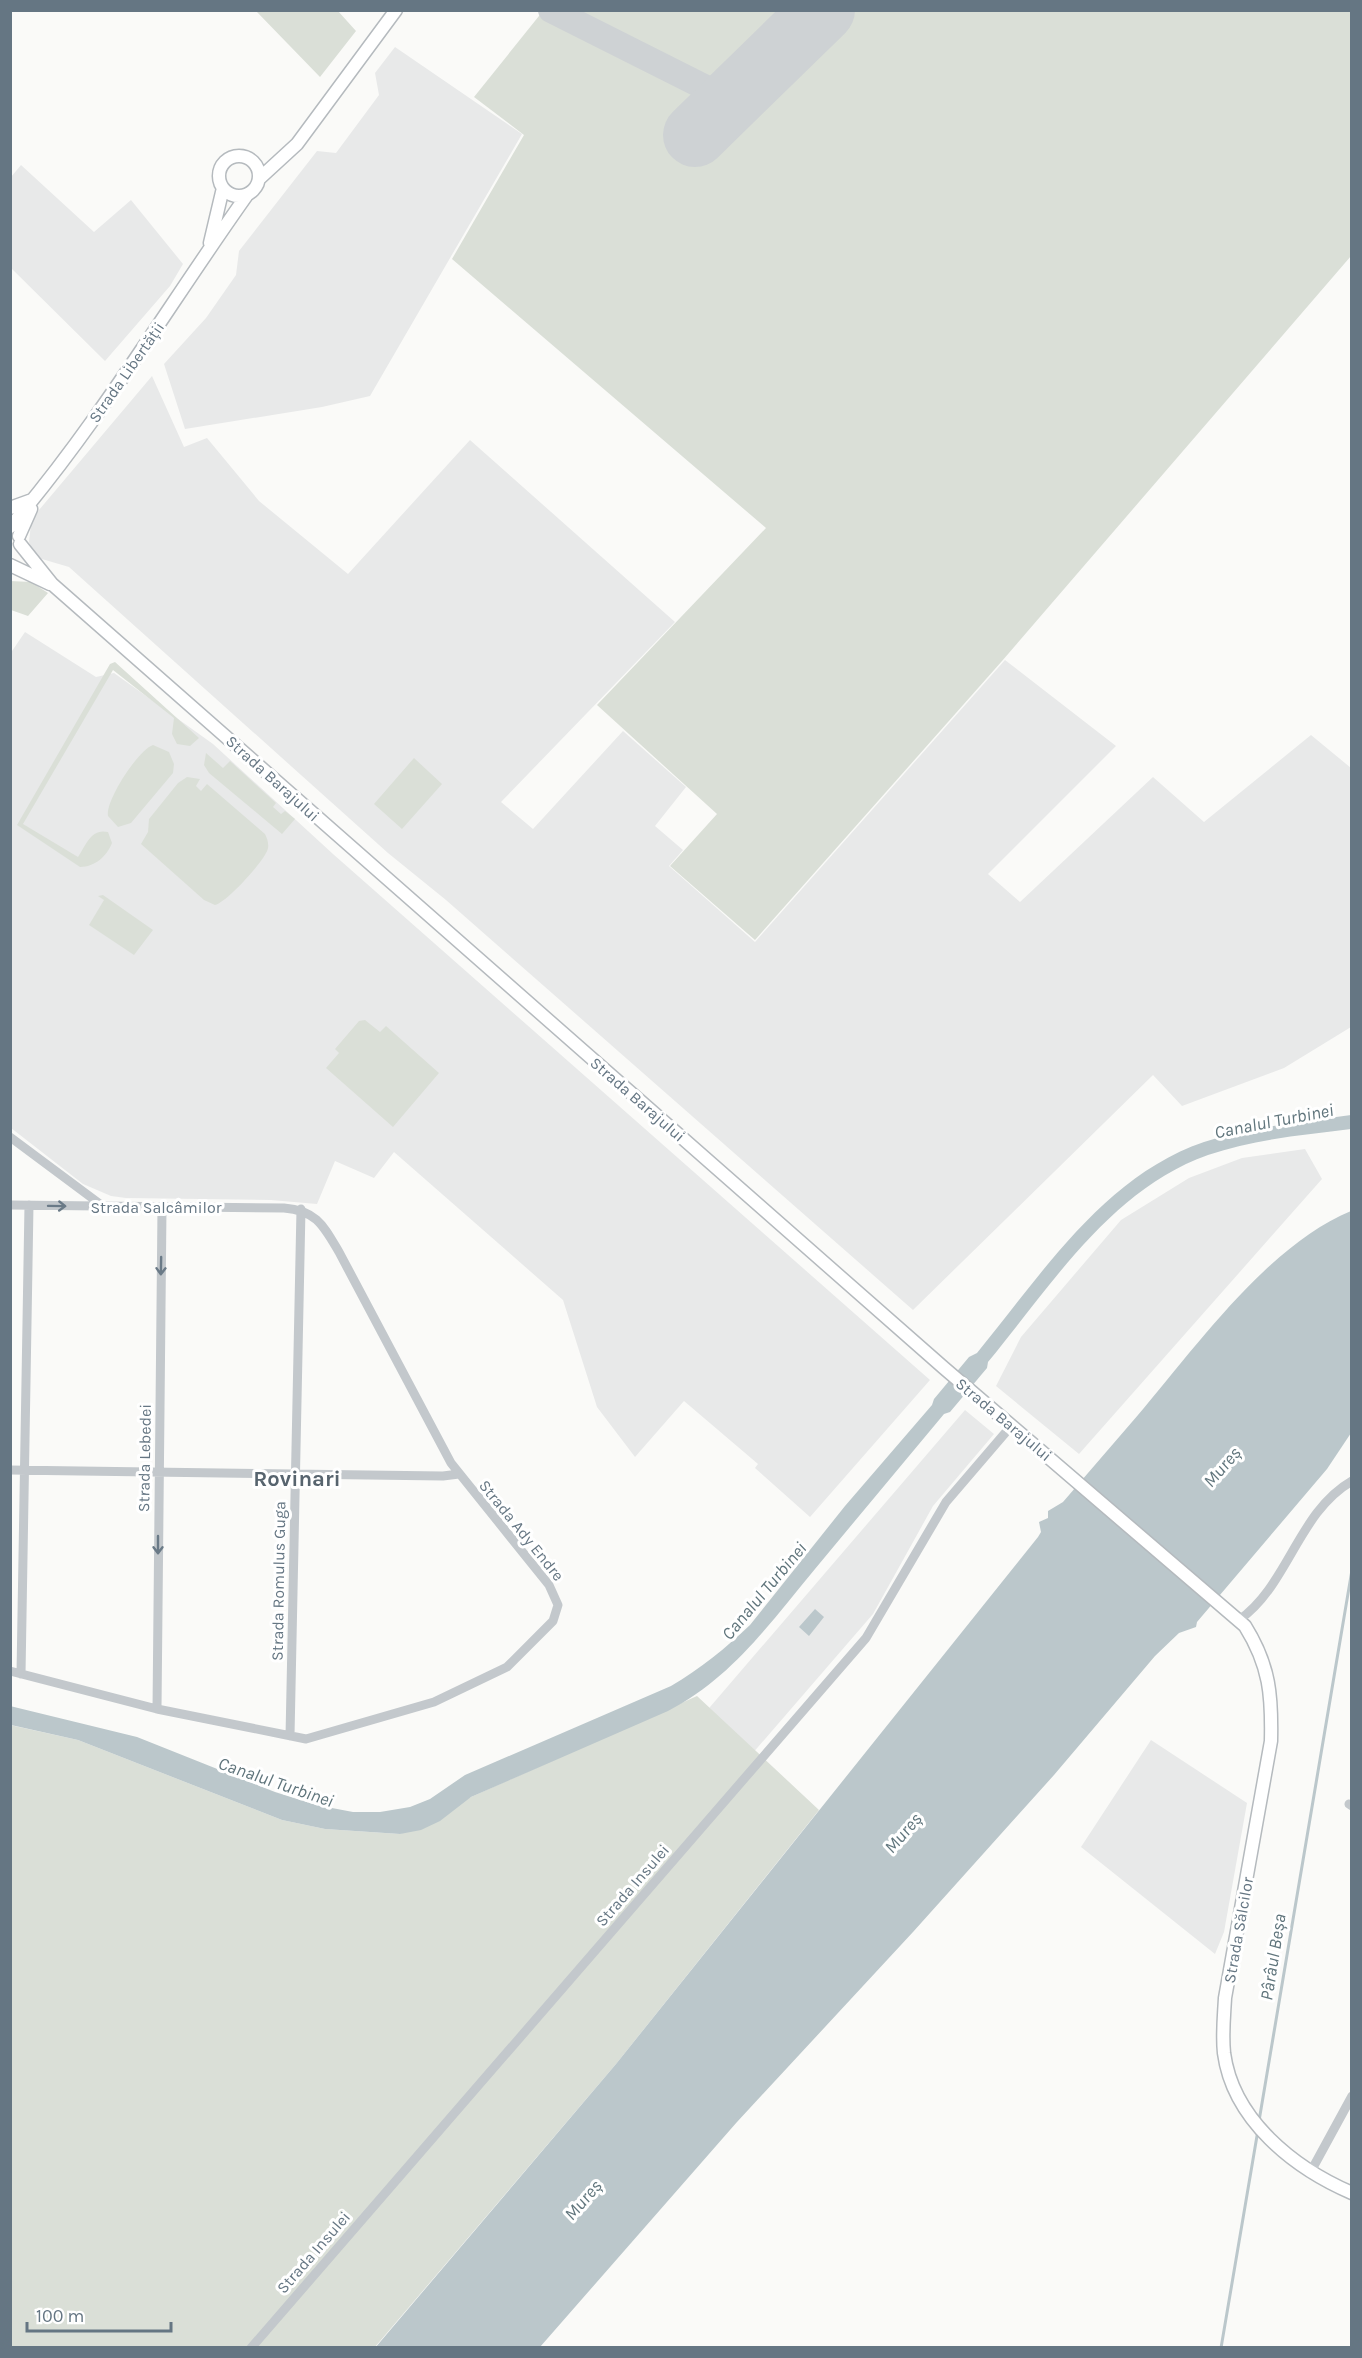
<svg xmlns="http://www.w3.org/2000/svg" width="1362" height="2358" font-family="Karla,sans-serif">
<style>
.built{fill:#e8e9e9}
.green{fill:#dadfd7}
.water{fill:#bbc7cb}
.lines{fill:none;stroke-linecap:round;stroke-linejoin:round}
.stream{stroke:#bbc7cb;stroke-width:3}
.taxiway{stroke:#ced2d4;stroke-width:26}
.runway{stroke:#ced2d4;stroke-width:64}
.major-casing{stroke:#b5babe;stroke-width:15}
.minor{stroke:#c3c8cc;stroke-width:9}
.major{stroke:#fff;stroke-width:12}
.oneway{stroke:#6a7a87}
.labels{text-anchor:middle;stroke-width:6;stroke-linejoin:round;paint-order:stroke}
.street-label{font-size:16px;fill:#657683;stroke:#fff}
.water-label{font-size:18px;font-style:italic;fill:#60757c;stroke:#fff}
.district-label{font-size:22px;font-weight:bold;fill:#57646e;stroke:#fff}
</style>
<rect width="100%" height="100%" fill="#fafaf8"/>
<path class="built" d="M395 47 522 134 370 396 322 407 185 429 164 364 206 318 236 275 239 251 317 151 336 153 379 95 375 73Z
M21 165 94 232 131 200 183 264 170 286 105 361 11 268V177Z
M152 376 184 447 207 438 259 501 348 574 470 440 675 622 501 802 533 829 623 731 686 787 655 826 683 850 669 866 755 942 1005 660 1116 746 988 874 1020 902 1153 777 1204 822 1311 735 1351 768V1027L1284 1068 1182 1106 1153 1075 913 1310 446 900 388 853 69 567 35 557 29 542 31 524 39 510Z
M25 632 96 677 114 673 213 744 333 854 930 1380 810 1517 755 1468 758 1464 684 1401 635 1457 597 1407 563 1300 394 1152 374 1178 335 1161 317 1204 271 1200 126 1198 111 1196 83 1184 11 1128 10 654Z
M1305 1149 1322 1179 1079 1454 996 1386 1021 1337 1121 1220 1189 1178 1242 1158Z
M965 1410 994 1434 933 1506 873 1614 752 1754 704 1714Z
M1151 1740 1247 1803 1224 1932 1215 1954 1081 1847Z"/>
<path class="green" d="M256 11H338L356 31 320 77Z
M543 11H1351V256L1002 661 755 940 670 866 717 814 597 705 766 528 452 259 524 135 474 97Z
M10 581 31 582 48 593 28 616 11 610Z
M115 662 199 738 190 746 177 744 172 734 174 718 113 670 23 824 78 857C86 845 91 828 108 832L112 843C107 856 95 867 80 867L17 825 110 664Z
M153 745 169 752 174 764 173 773 131 823 118 827 108 816C105 801 138 750 153 745Z
M206 753 223 768 230 761 276 803 273 807 281 814 285 811 295 819 282 834 209 773 204 765Z
M414 758 442 784 402 829 374 804Z
M187 777 200 779 196 786 201 791 207 784 265 834C268 840 270 847 266 853 260 865 227 902 215 905L204 900 141 844 148 832 149 819 178 783Z
M103 895 153 930 134 955 89 925 104 900 98 896Z
M365 1020 380 1032 386 1026 439 1073 393 1127 326 1068 339 1053 335 1049 359 1021Z
M697 1696 819 1810 616 2064 375 2347H11L10 1725 78 1740 282 1820 325 1829 400 1834 471 1797Z"/>
<path class="water" d="M1351 1115V1129C1304 1135 1254 1139 1208 1155 1111 1189 1050 1287 988 1362L987 1368 950 1412 944 1414C901 1466 858 1517 815 1569 770 1623 732 1678 668 1711L471 1797 440 1821 421 1830 400 1834 325 1829 282 1820 78 1740 11 1725 10 1706 137 1737 275 1792 316 1805 353 1812H380L410 1807 430 1799 465 1775 671 1686C700 1669 726 1648 750 1625L845 1506 932 1405 934 1399 969 1357 977 1353C1041 1275 1104 1176 1204 1142 1251 1127 1302 1122 1351 1115Z
M1351 1211V1433L1327 1469 1197 1622 1196 1627 1179 1633 1155 1656 1054 1775 913 1932 737 2122 540 2347 375 2348 616 2064 1038 1537 1041 1532 1039 1522 1048 1518V1511L1063 1502C1088 1473 1113 1444 1138 1415 1196 1347 1267 1246 1351 1211Z
M815 1609 824 1617 809 1636 799 1627Z"/>
<g class="lines">
<path class="stream" d="M1259 2121 1352 1570
M1221 2348 1258 2130"/>
<path class="taxiway" d="M551 10 730 100"/>
<path class="runway" d="M695 135 823 10"/>
<defs>
<path id="major" d="M219 176a20 20 0 1 1 40 0a20 20 0 1 1-40 0Z
M260 178 297 144 396 10
M210 243 223 188
M10 508 32 500
M10 527C99 423 168 306 247 195
M19 536 31 509
M20 544 52 584 944 1368 1245 1626C1270 1666 1272 1696 1271 1741L1225 1998C1224 2017 1222 2035 1224 2053 1233 2120 1294 2168 1352 2193
M10 565 50 584"/>
</defs>
<use href="#major" class="major-casing"/>
<path class="minor" d="M10 1137 104 1207
M10 1205 284 1208C317 1211 323 1225 339 1252L451 1463 549 1585 558 1605 553 1621 507 1667 434 1702 306 1739 157 1709 10 1671
M10 1470 443 1476 459 1474
M1239 1620C1288 1586 1298 1512 1352 1481
M21 1674 29 1205
M157 1709 162 1208
M290 1736 301 1209
M1349 1804 1352 1806
M1310 2173 1352 2096
M251 2348 866 1638 946 1502 1012 1425"/>
<use href="#major" class="major"/>
</g>
<defs><path id="oneway-shaft" d="M-6 0H5M1.5-3L5.5 0L1.5 3" fill="none" stroke-width="1.6" stroke-linecap="round" stroke-linejoin="round" transform="scale(1.5)"/></defs>
<g class="oneway">
<use href="#oneway-shaft" transform="translate(57 1206) rotate(1)"/>
<use href="#oneway-shaft" transform="translate(161 1266) rotate(91)"/>
<use href="#oneway-shaft" transform="translate(158 1545) rotate(90)"/>
</g>
<g class="labels">
<g class="street-label">
<text transform="translate(126 372) rotate(-55)" y="6">Strada Libertății</text>
<text transform="translate(273 778) rotate(42)" y="6">Strada Barajului</text>
<text transform="translate(638 1099) rotate(41)" y="6">Strada Barajului</text>
<text x="156" y="1213">Strada Salcâmilor</text>
<text transform="translate(1004 1419) rotate(40)" y="6">Strada Barajului</text>
<text transform="translate(144 1458) rotate(-89)" y="6">Strada Lebedei</text>
<text transform="translate(522 1530) rotate(51)" y="6">Strada Ady Endre</text>
<text transform="translate(278 1581) rotate(-89)" y="6">Strada Romulus Guga</text>
<text transform="translate(632 1885) rotate(-49)" y="6">Strada Insulei</text>
<text transform="translate(1238 1930) rotate(-80)" y="6">Strada Sălcilor</text>
<text transform="translate(313 2252) rotate(-49)" y="6">Strada Insulei</text>
</g>
<g class="water-label">
<text transform="translate(1274 1121) rotate(-11)" y="6">Canalul Turbinei</text>
<text transform="translate(1222 1467) rotate(-49)" y="6">Mureș</text>
<text transform="translate(764 1591) rotate(-50)" y="6">Canalul Turbinei</text>
<text transform="translate(276 1782) rotate(19)" y="6">Canalul Turbinei</text>
<text transform="translate(903 1833) rotate(-49)" y="6">Mureș</text>
<text transform="translate(1273 1957) rotate(-81)" y="6">Pârâul Beșa</text>
<text transform="translate(583 2200) rotate(-49)" y="6">Mureș</text>
</g>
<g class="district-label">
<text x="297" y="1486">Rovinari</text>
</g>
</g>
<rect width="1362" height="2358" fill="none" stroke="#657683" stroke-width="24"/>
<path d="M27 2322v9h144v-9" fill="none" stroke="#657683" stroke-width="3"/>
<text x="36" y="2322" font-size="18" fill="#657683" stroke="#ffffff" stroke-width="4.5" paint-order="stroke">100 m</text>
</svg>
